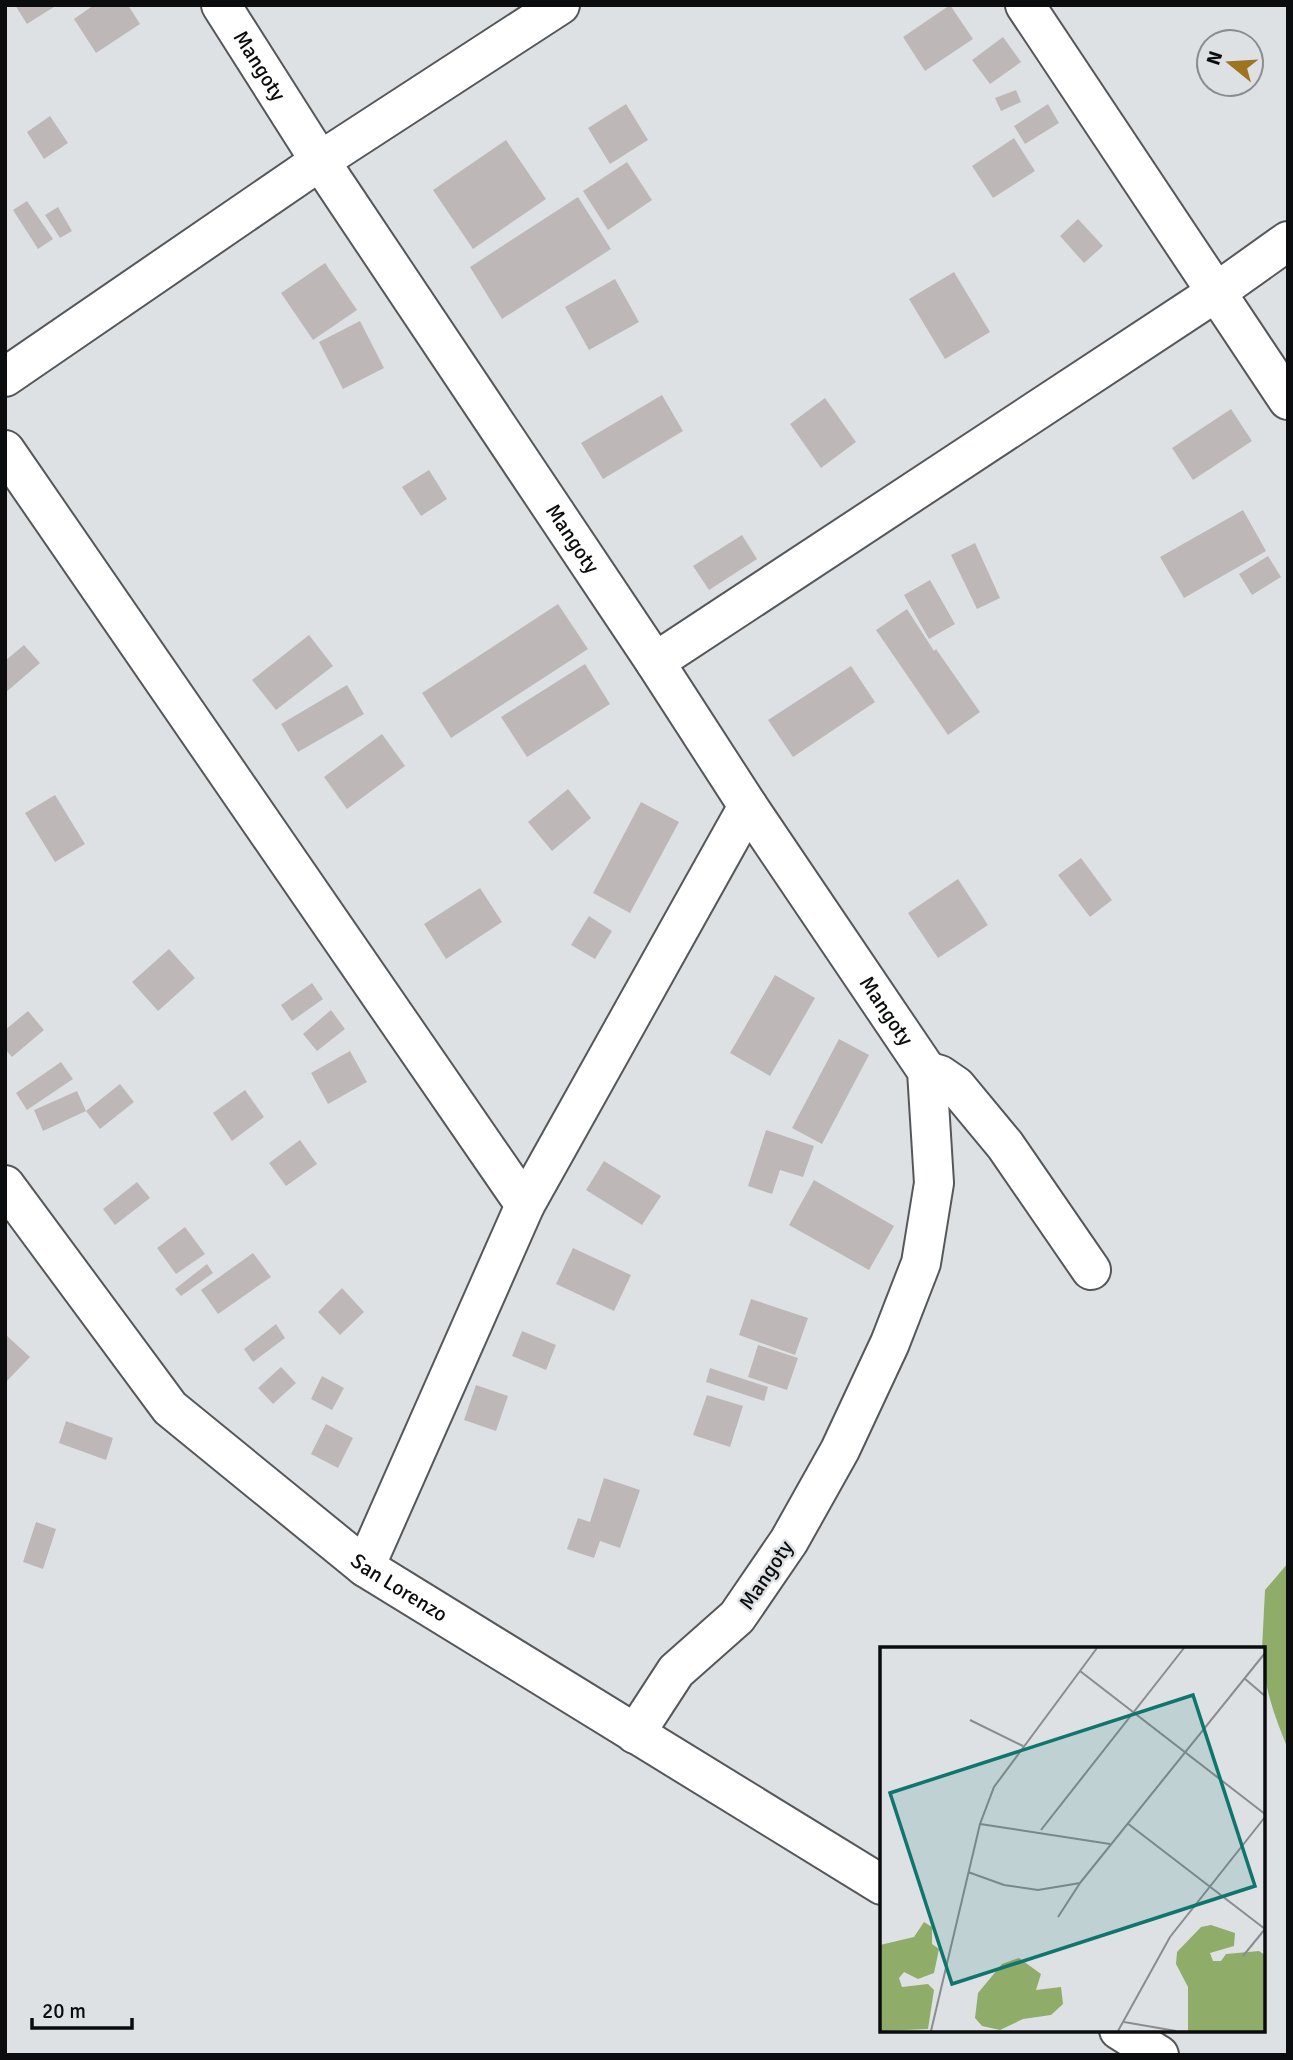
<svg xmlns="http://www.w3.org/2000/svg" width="1293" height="2060" font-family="Signika,sans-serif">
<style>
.forest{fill:#8fad68}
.building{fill:#bdb8b7}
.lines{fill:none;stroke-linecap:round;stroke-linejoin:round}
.minor-casing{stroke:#55585b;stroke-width:42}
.minor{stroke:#fff;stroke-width:38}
.labels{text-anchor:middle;stroke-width:5;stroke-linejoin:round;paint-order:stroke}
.street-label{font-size:21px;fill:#0b0c0d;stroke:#dee1e4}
.inset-road{fill:none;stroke:#8a8c8e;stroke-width:2}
.view{fill:#0f766e;fill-opacity:0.15;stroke:#0f766e;stroke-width:3.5}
.inset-edge{fill:none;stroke:#0b0c0d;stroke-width:3.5}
</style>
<rect width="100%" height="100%" fill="#dee1e4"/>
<path class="forest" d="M1288 1563V1749C1274 1715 1263 1686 1263 1649H1262L1265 1590Z"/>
<path class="building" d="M15 5H57L27 24Z
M94 5H128L140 24 96 53 74 19Z
M950 5 973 39 925 71 903 37Z
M1003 37 1021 62 990 84 972 60Z
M1016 90 1021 102 1001 111 995 98Z
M626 104 648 140 610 164 588 128Z
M1048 104 1059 123 1025 144 1014 126Z
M50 116 68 143 44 159 27 132Z
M1014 138 1035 171 993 198 972 166Z
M506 140 546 199 473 249 433 190Z
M627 162 652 200 608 230 583 191Z
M578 197 611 249 502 319 470 267Z
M27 201 53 239 38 249 13 210Z
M58 207 72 231 60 238 45 215Z
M1078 219 1103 246 1084 263 1060 236Z
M325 263 357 310 313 340 281 293Z
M954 272 990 332 945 359 909 299Z
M615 279 639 322 589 350 565 307Z
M360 321 384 368 343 389 319 342Z
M662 395 683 431 603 479 581 443Z
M825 398 856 442 821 468 790 424Z
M1231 409 1252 441 1193 480 1172 448Z
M429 470 447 499 421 516 402 487Z
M1243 510 1266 551 1184 598 1160 557Z
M742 535 757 559 709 590 693 566Z
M975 543 1000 598 977 609 951 555Z
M1268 556 1281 577 1252 595 1239 574Z
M930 580 955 624 929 639 904 595Z
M558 604 588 649 451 738 422 693Z
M907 609 934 651 936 649 980 712 948 735 876 630Z
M309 635 333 666 276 710 252 680Z
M24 645 40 663 5 693V661Z
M585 664 610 704 527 757 501 717Z
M851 666 875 702 793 757 768 720Z
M347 685 364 714 298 752 281 724Z
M382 734 405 766 347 809 324 777Z
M568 789 591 818 552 851 528 822Z
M55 795 85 844 55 862 25 813Z
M641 802 679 822 630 913 593 893Z
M1081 858 1112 900 1090 917 1058 875Z
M958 879 988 925 938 958 908 913Z
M480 888 502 922 446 959 424 924Z
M589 916 612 931 595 959 571 945Z
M169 949 195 978 158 1011 132 982Z
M775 975 815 998 770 1076 730 1053Z
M312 983 323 999 292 1021 281 1005Z
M331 1010 345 1029 317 1051 303 1034Z
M28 1011 44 1030 12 1057 5 1049V1030Z
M839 1039 869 1055 822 1144 792 1128Z
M350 1051 367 1082 328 1104 311 1073Z
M61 1062 73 1079 27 1110 16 1093Z
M120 1084 134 1102 100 1129 86 1111Z
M245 1090 264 1117 232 1141 213 1113Z
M77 1091 86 1111 43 1131 34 1110Z
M766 1130 814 1146 803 1177 780 1170 772 1194 748 1186Z
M300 1140 317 1164 286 1186 269 1163Z
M604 1161 661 1196 642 1225 586 1190Z
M814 1180 894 1226 869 1270 789 1225Z
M137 1182 150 1198 115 1225 103 1209Z
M185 1227 205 1254 176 1274 157 1248Z
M573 1248 631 1275 614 1311 556 1284Z
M253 1253 271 1277 218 1314 201 1290Z
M207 1264 213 1273 181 1296 175 1289Z
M342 1288 364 1312 340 1335 318 1312Z
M751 1299 808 1318 795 1355 739 1335Z
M276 1324 285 1338 253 1362 244 1349Z
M522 1331 556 1345 546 1370 512 1356Z
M5 1334 30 1357 5 1383Z
M758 1345 798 1358 787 1390 748 1377Z
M281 1367 296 1383 273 1404 258 1388Z
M710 1368 768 1387 764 1401 706 1382Z
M322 1376 344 1388 332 1410 311 1399Z
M476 1385 508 1396 496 1431 464 1420Z
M707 1395 743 1406 730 1447 693 1435Z
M66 1421 113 1438 106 1460 59 1443Z
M326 1424 353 1438 338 1468 311 1454Z
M604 1478 640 1490 620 1548 600 1541 594 1558 567 1549 578 1518 590 1522Z
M36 1522 56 1529 43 1569 23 1562Z"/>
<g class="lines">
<defs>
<g id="minor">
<path id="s1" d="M221 5 320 161 655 662 748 806 927 1071 934 1183 921 1263 890 1343 840 1450 789 1541 737 1617 676 1671 635 1734"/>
<path d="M1025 5 1288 400"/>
<path d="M5 377 320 161 560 5"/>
<path d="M5 450 525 1205"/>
<path d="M655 662 1215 293 1288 241"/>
<path d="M927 1071 940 1075 956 1086 1005 1145 1091 1270"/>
<path id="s2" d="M5 1185 170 1408 365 1567 882 1885"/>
<path d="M365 1567 525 1205 748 806"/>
<path d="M1119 2030 1159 2055"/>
</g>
</defs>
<use href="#minor" class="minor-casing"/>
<use href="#minor" class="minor"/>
</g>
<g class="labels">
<g class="street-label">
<text dy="7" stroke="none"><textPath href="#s1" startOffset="72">Mangoty</textPath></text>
<text dy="7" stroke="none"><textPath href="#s1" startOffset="639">Mangoty</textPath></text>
<text dy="7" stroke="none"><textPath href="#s1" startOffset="1206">Mangoty</textPath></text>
<text transform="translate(766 1575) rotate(-56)" y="7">Mangoty</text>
<text dy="7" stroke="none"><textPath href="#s2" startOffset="569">San Lorenzo</textPath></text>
</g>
</g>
<g transform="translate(880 1647)">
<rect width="385" height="385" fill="#dee1e4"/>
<path d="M44 275 52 280V297L59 302 54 326 38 332 24 325 19 331 22 340 48 337 54 343 48 382 1 384 0 298 34 290ZM331 278 355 286 354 299 330 306 333 314H341L346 307 379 304 385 308V384H308V340L296 317 297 305 321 280ZM139 311 161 327 156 343 181 340 183 357 171 368 143 372 120 383 102 379 95 371 98 346 122 317Z" fill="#8fad68"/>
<path class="inset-road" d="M200 24 385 167M364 31 385 49M90 73 143 99M247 176 385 282M100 177 230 197M161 183 304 1M88 225 124 238 158 243 200 236 385 6M178 270 200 236M363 309 385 282M244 375 296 384M51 384 100 177 114 140 217 1M238 384 290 290 385 170"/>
<path class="view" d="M313 48 375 239 72 337 10 146Z"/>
<rect width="385" height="385" class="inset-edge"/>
</g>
<rect width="1293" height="2060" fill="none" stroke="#0b0c0d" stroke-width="14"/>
<g transform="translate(1230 63) rotate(288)"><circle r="33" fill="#dee1e4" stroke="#8a8c8e" stroke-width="2"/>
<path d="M0-5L12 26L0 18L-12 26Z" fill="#9e7322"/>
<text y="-10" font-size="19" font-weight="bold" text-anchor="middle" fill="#0b0c0d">N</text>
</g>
<path d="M32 2018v10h100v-10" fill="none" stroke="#0b0c0d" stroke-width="3.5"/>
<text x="42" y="2018" font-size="21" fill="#0b0c0d" stroke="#dee1e4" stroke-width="5" paint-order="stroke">20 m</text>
</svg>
